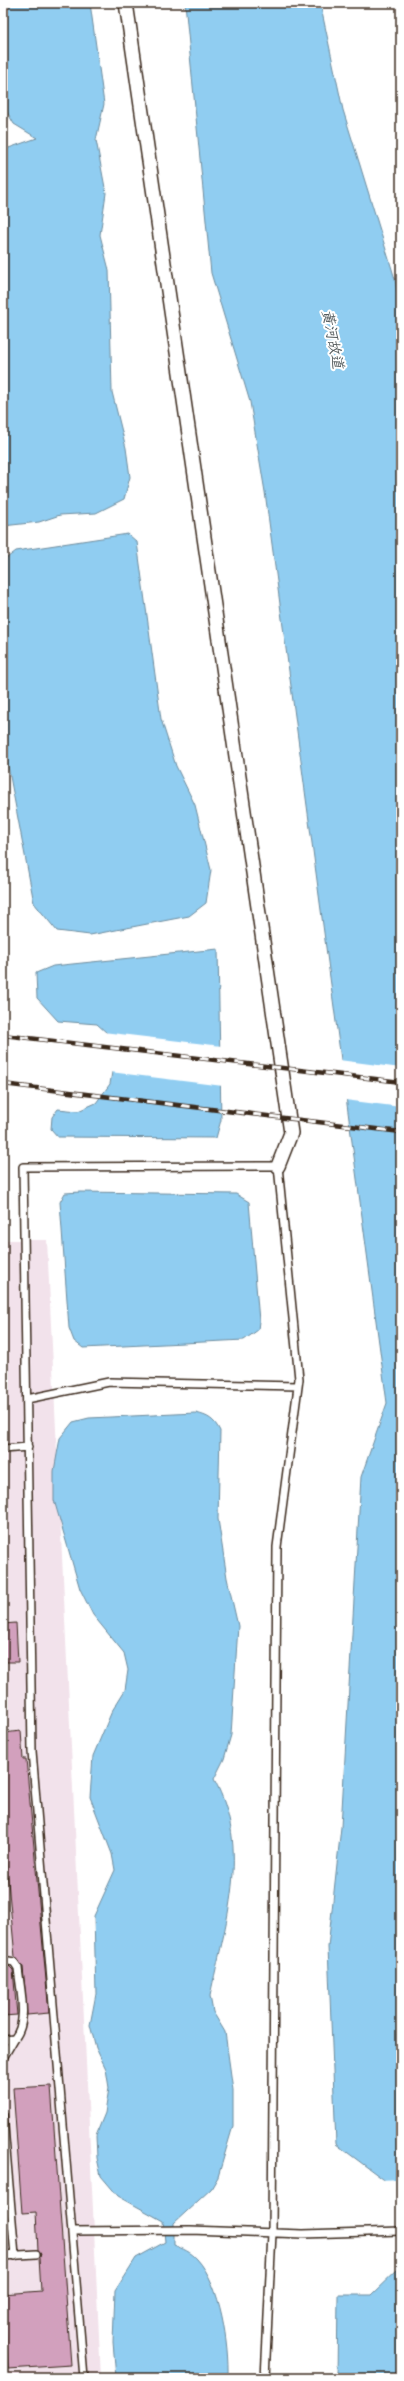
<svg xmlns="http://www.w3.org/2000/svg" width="404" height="2381" font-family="'Playpen Sans','LXGW WenKai TC',sans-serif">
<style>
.built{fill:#f2e2eb}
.water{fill:#90cdf1;stroke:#6e8c9d}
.pier{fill:#fff}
.building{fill:#d2a0bd;stroke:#3b2a1e}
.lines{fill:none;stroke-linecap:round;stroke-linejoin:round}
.lane-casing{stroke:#3b2a1e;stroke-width:10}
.street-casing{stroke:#3b2a1e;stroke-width:16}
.lane{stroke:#fff;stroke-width:7}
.street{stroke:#fff;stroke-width:13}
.rail-casing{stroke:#3b2a1e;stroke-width:4.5}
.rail{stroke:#fff;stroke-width:3;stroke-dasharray:9;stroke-linecap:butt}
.labels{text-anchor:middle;stroke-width:4;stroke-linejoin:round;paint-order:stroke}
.water-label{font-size:15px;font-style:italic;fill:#545b5d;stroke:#fff}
</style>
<rect width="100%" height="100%" fill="#fff"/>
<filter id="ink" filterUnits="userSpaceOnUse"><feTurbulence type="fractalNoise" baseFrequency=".025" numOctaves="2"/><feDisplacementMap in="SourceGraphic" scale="8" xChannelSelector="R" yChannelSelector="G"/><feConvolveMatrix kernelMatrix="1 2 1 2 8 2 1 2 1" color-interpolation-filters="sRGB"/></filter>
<g filter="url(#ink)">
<path class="built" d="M3 1240H47L101 2378H3Z"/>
<path class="water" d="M3 3H90L104 104 96 140 106 193 100 235 109 270 112 392 126 448 130 477 124 499 96 513 60 515 39 522 3 526V150L37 138 14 124 3 105Z
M185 3H320L343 110 395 279 401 315V2217L395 2188 336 2144 328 1947 341 1827 361 1477 387 1403 265 492 250 402 211 273Z
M128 534 137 542 161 719 176 766 195 805 211 870 206 903 189 916 90 935 57 931 34 903 5 750 3 727V561L16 551Z
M218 949 221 1120 216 1138 58 1137 51 1129 52 1117 58 1109 78 1111 96 1103 110 1084 117 1042 97 1024 58 1021 37 998 36 973 53 966Z
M80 1192 236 1194 249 1202 259 1321 258 1330 244 1340 83 1348 74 1341 69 1328 60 1202 65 1193Z
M196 1413C208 1416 214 1419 220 1431L218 1519 227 1578 238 1626 231 1735 224 1759 214 1779C252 1850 225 1923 210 1996L213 2012 225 2032 233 2090V2126L218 2177 211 2189 174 2223V2245C183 2249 191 2252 197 2259 221 2285 229 2345 228 2378H116L113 2342 115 2291 136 2258 165 2242 163 2221 118 2196 101 2176 97 2158 96 2135 105 2113 109 2088 106 2069 96 2048 90 2025 96 1994 94 1916 115 1870 112 1854 90 1797 93 1756 112 1711 125 1690 128 1670 124 1653 93 1615 80 1589 54 1500V1471L60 1438 73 1422 89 1418Z
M401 2266V2378H337L338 2295H371Z"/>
<path class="pier" d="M103 1032 222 1046 223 1086 110 1072 115 1042Z
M339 1060 401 1068V1107L345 1100Z
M401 2179V2219L394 2190 380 2180Z"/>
<path class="building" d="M16 1623 18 1662H3V1624Z
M21 1731 23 1759H26L49 2013 27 2015 23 1967 15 1957 3 1827V1733Z
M9 1966 13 1970 17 2015 3 2016V1967Z
M51 2086 71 2365 8 2369 3 2294 41 2291 39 2258 41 2253 38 2250 36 2212 22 2213 13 2088Z"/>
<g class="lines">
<defs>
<path id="lane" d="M27 1399 109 1382 298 1386
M3 1449 28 1447
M3 1960 14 1962 18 1968C20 1989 29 2022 14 2039
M3 2040 14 2039 3 2058
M3 2115 15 2256
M72 2231 190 2230 303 2234 401 2231
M3 2256 36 2254
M84 2378 32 1751 23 1167 278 1166 299 1379 277 1547 272 2233 265 2378"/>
<path id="street" d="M126 3 291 1133 278 1166"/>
</defs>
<use href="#lane" class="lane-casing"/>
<use href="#street" class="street-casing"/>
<use href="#lane" class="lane"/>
<use href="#street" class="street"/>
<defs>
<path id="rail" d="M3 1035 401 1082
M3 1084 401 1132"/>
</defs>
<use href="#rail" class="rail-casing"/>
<use href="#rail" class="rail"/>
</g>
</g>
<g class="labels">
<g class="water-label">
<text transform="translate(333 339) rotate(79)" y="5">黄河故道</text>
</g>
</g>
<rect width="404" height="2381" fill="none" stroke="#fff" stroke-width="16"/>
<rect x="8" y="8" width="388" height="2365" fill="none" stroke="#3b2a1e" stroke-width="1.5" filter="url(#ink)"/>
</svg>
